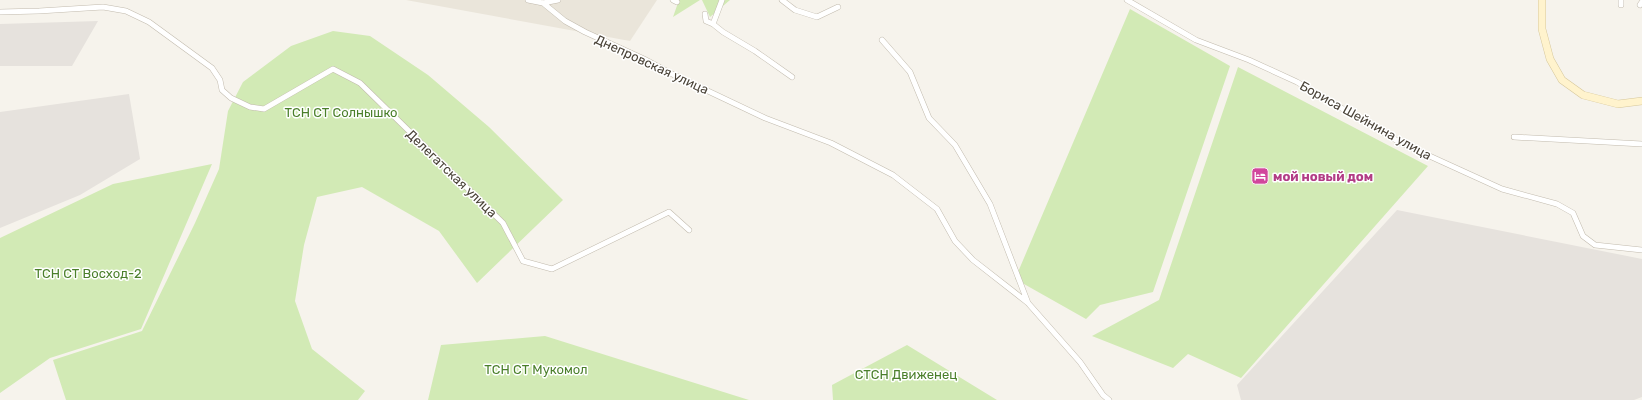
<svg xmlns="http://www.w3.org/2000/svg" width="1642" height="400" font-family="Rubik,sans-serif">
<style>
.residential{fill:#eae5da}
.industrial{fill:#e6e2dd}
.green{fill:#d2eab5}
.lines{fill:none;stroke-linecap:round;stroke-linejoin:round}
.minor-casing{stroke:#c2bbae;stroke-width:6}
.secondary-casing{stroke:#d6c79b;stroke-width:8}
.minor{stroke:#fff;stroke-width:5}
.secondary{stroke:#fff3cd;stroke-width:7}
.labels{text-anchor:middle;stroke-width:3;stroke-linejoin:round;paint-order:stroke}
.street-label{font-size:13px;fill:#4b4439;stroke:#fff}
.park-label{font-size:13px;fill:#4a7f2a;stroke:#fff}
.hotel-label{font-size:13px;font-weight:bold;fill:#b23c85;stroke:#fff;text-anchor:start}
</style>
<rect width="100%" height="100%" fill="#f6f3ec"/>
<path class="residential" d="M406 0H657L630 41Z"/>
<path class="industrial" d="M98 21 72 66H0V24Z
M129 94 140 159 80 195 0 228V112Z
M1397 210 1642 259V397L1634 400H1241L1237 385Z"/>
<path class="green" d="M679 0H700L673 17Z
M702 0H730L710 17Z
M1130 9 1230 66 1153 292 1100 305 1086 319 1015 279Z
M333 31 370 36 428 75 489 127 563 200 477 283 439 231 362 187 317 197 304 245 295 301 312 349 365 391 358 400H66L53 360 142 331 195 223 219 169 228 111 243 82 291 46Z
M1238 67 1428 166 1241 378 1188 354 1173 368 1092 336 1159 300Z
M212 164 141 329 50 358 0 393V238L113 184Z
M545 336 749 400H428L441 345Z
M907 345 997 400H833L832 385Z"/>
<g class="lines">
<defs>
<path id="minor" d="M528 0 543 3 558 0
M673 0 677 2
M782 0 795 10 817 17 838 7
M1127 0 1196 40 1249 60 1297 82 1401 143 1502 189 1557 204 1573 213 1583 236 1595 245 1642 250
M1621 0V5
M543 3 565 21 585 32 644 59 670 73 765 118 831 143 893 175 937 209 955 241 973 260 1028 303 1080 362 1103 395 1109 400
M1640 5 1642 2
M0 12 39 11 103 7 126 11 149 22 212 68 220 80 222 90 231 98 250 107 264 109 333 69 360 83 503 223 523 261 552 269 669 212 689 230
M705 14 706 21 713 24 723 32 755 51 792 77
M713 24 722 0
M882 40 910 72 929 118 955 145 990 204 1028 303
M1514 137 1642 144"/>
<path id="secondary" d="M1542 0V29L1550 59 1562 80 1583 95 1618 104 1642 101"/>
</defs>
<use href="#minor" class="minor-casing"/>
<use href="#secondary" class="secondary-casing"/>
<use href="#minor" class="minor"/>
<use href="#secondary" class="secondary"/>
</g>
<defs>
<symbol id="hotel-square" viewBox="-11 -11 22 22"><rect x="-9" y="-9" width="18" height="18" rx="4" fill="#d1479c" stroke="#fff"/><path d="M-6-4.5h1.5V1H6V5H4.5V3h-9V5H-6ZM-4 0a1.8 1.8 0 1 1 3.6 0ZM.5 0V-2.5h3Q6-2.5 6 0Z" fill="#fff"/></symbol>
</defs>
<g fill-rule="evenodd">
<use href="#hotel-square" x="1250" y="166" width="20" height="20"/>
</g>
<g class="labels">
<g class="street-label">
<text transform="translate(652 64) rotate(25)" y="5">Днепровская улица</text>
<text transform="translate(1366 120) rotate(29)" y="5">Бориса Шейнина улица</text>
<text transform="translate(452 173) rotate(44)" y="5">Делегатская улица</text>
</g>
<g class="park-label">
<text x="341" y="117">ТСН СТ Солнышко</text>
<text x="88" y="278">ТСН СТ Восход-2</text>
<text x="536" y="374">ТСН СТ Мукомол</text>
<text x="906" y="379">СТСН Движенец</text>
</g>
<g class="hotel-label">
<text x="1273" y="181">мой новый дом</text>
</g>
</g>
</svg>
